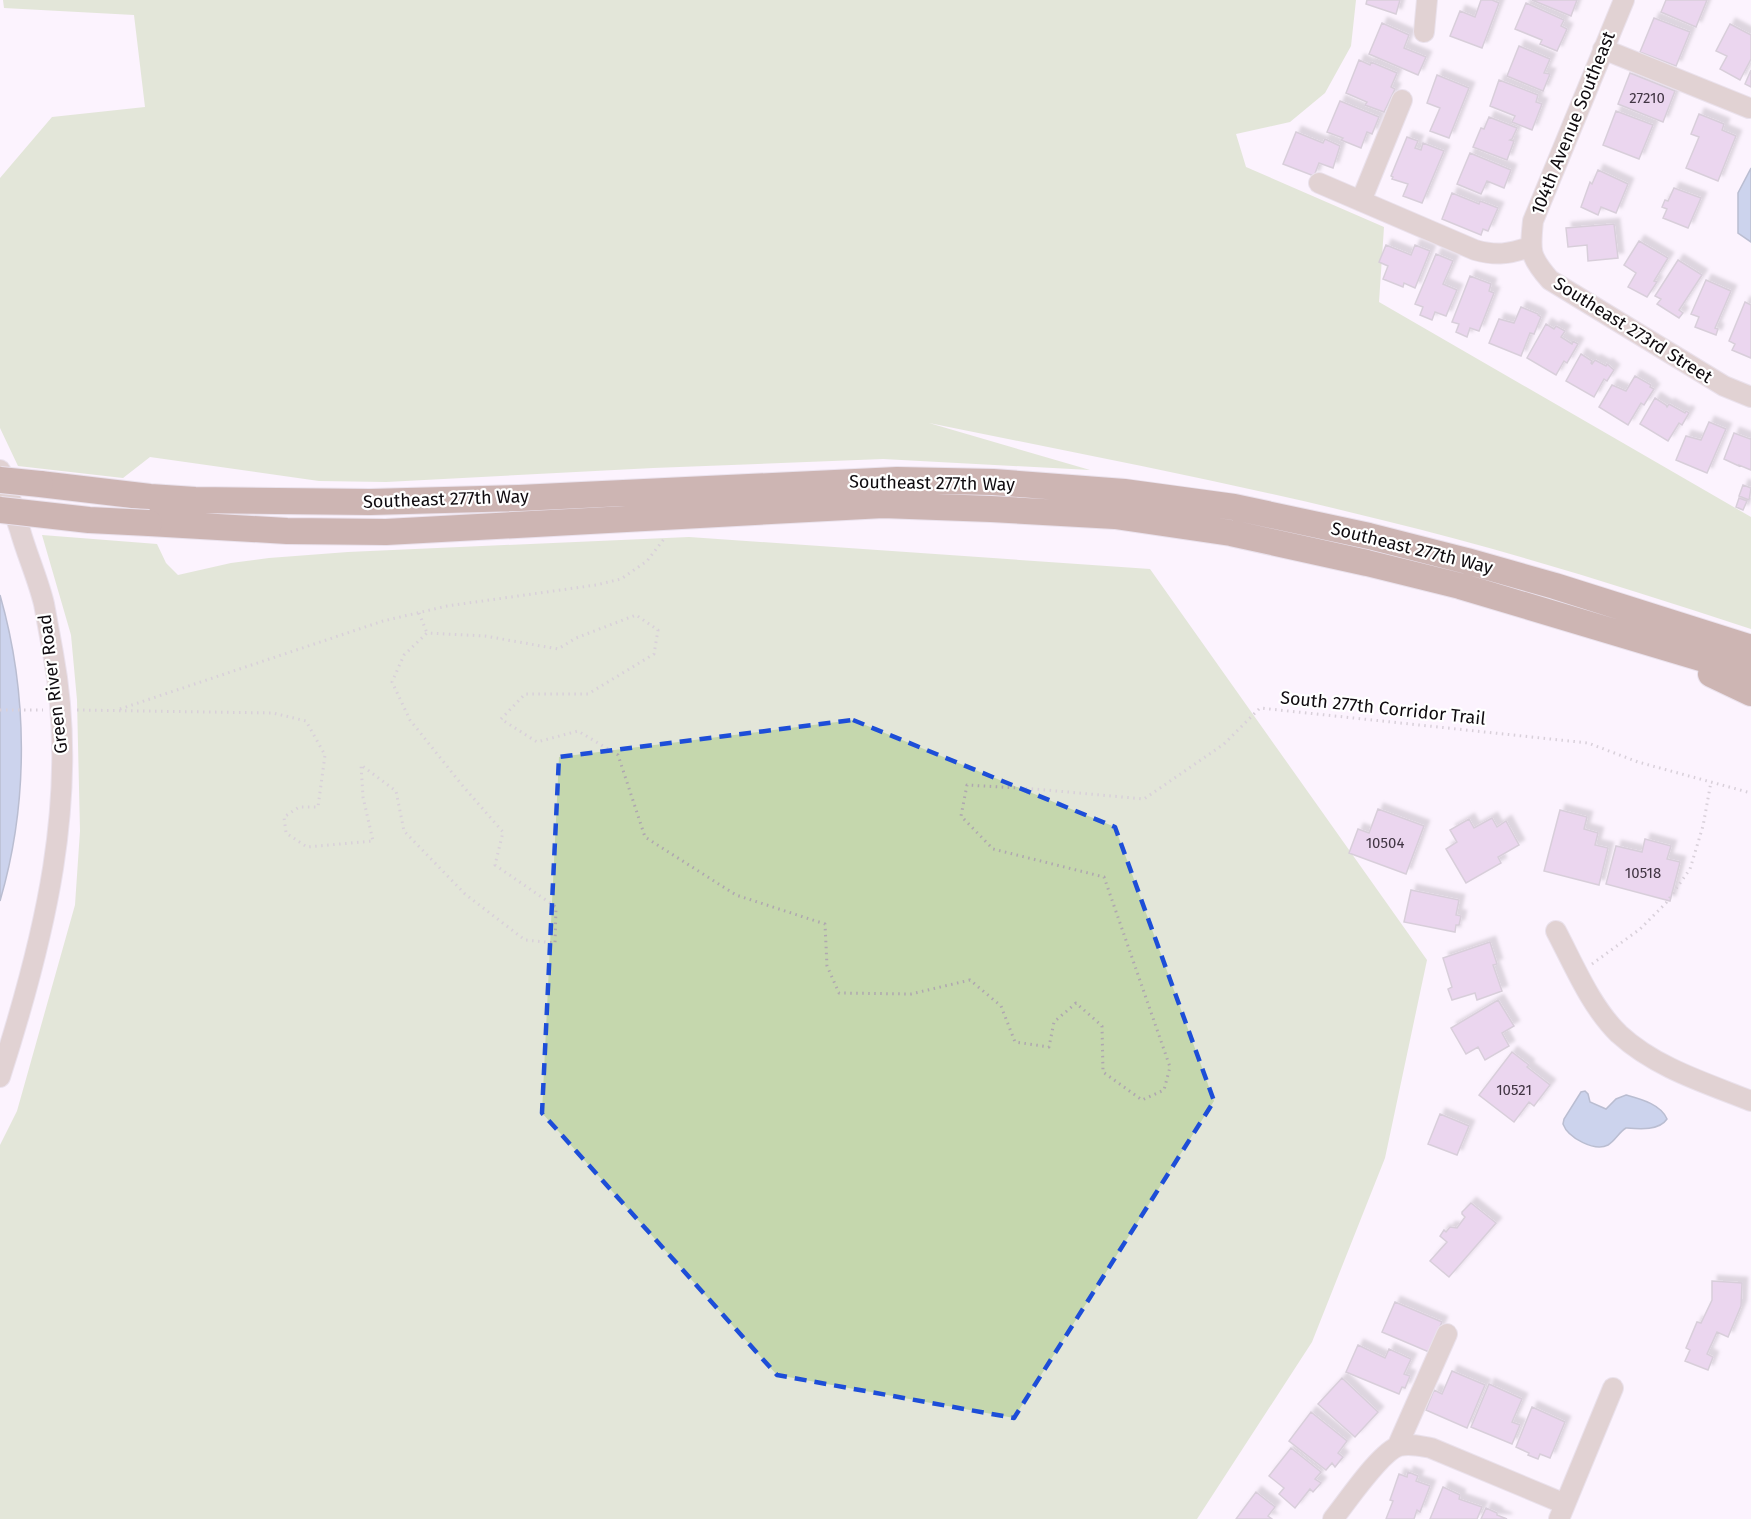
<svg xmlns="http://www.w3.org/2000/svg" width="1751" height="1519" font-family="'Fira Sans',sans-serif">
<style>
.green{fill:#c5d7ad}
.water{fill:#93aed9;stroke:#6b7d9c;stroke-width:1.5}
.building{fill:#d7b4de;stroke:#aea3b0;stroke-width:1.5;filter:url(#shadow)}
.lines{fill:none;stroke-linecap:round;stroke-linejoin:round}
.minor-casing{stroke:#d6ced8;stroke-width:22}
.major-casing{stroke:#d6ced8;stroke-width:28}
.path{stroke:#afa7b0;stroke-width:3;stroke-dasharray:1.5 4.5;stroke-linecap:butt}
.minor{stroke:#c2aaa1;stroke-width:20}
.major{stroke:#946a5a;stroke-width:26}
.major-bridge-casing{stroke:#d6ced8;stroke-width:28;stroke-linecap:butt}
.major-bridge{stroke:#946a5a;stroke-width:26}
.marked{fill:none;stroke:#1d4ed8;stroke-width:4.5;stroke-dasharray:12 8;stroke-linejoin:round}
.labels{text-anchor:middle;stroke-width:4.5;stroke-linejoin:round;paint-order:stroke}
.number-label{font-size:15px;fill:#413543}
.street-label{font-size:18px;fill:#0f0b0f;stroke:#fff}
</style>
<defs>
<filter id="shadow"><feDropShadow dx="5.5" dy="-5.5" stdDeviation="1.5" flood-color="#0004"/></filter>
</defs>
<rect width="100%" height="100%" fill="#fcf3fe"/>
<path class="green" d="M3 0H1356L1351 46 1325 93 1290 122 1236 134 1246 167 1384 227 1379 302 1751 517V629C1630 589 1509 551 1386 521 1235 483 1081 454 929 423L1090 470 883 459 653 468 386 482 319 481 150 457 123 478 18 466 0 428V178L52 117 145 107 134 15 4 8Z
M42 535 157 544 166 563 178 575 231 563 269 558 348 552 689 537 1150 569 1427 960 1385 1158 1312 1342 1197 1519H0V1145L17 1111 75 905 80 831 77 700 71 635Z"/>
<path class="water" d="M1751 168V242L1738 233V193Z
M0 595C28 693 29 802 0 901Z
M1585 1091 1588 1094 1590 1102 1606 1109 1616 1099 1626 1095C1640 1099 1661 1104 1667 1119 1659 1131 1639 1129 1626 1128 1619 1132 1615 1141 1608 1145 1595 1152 1568 1138 1563 1124L1564 1119 1581 1092Z"/>
<path class="building" d="M1367 0H1400L1396 14 1366 4Z
M1481 0H1492L1499 3 1482 48 1450 36 1460 11 1475 17Z
M1532 0H1577L1571 16Z
M1666 0H1707L1696 27 1661 12Z
M1526 3 1564 20 1561 26 1567 29 1557 51 1540 44 1542 40 1515 29Z
M1654 18 1690 32 1676 66 1640 52Z
M1382 23 1409 35 1404 48 1426 57 1418 75 1369 54Z
M1730 24 1751 35V59L1740 80 1720 69 1727 56 1716 51Z
M1519 46 1550 59 1544 73 1550 74 1543 91 1507 76Z
M1359 60 1370 65 1371 62 1397 73 1391 87 1395 89 1384 112 1365 105 1367 102 1346 93Z
M1751 70V87L1745 84Z
M1630 73 1675 91 1663 122 1618 104Z
M1437 75 1469 88 1449 138 1430 131 1440 108 1427 103Z
M1499 80 1538 95 1536 102 1542 104 1532 130 1512 122 1515 116 1490 106Z
M1340 101 1379 117 1372 134 1367 132 1361 148 1341 140 1343 138 1327 132Z
M1616 111 1653 125 1639 159 1603 145Z
M1699 114 1724 124 1722 130 1736 136 1718 181 1686 168 1699 137 1691 134Z
M1489 117 1517 128 1512 139 1510 140 1514 141 1507 160 1473 147 1481 128 1484 129Z
M1296 132 1323 143 1325 139 1340 146 1333 168 1319 163 1314 176 1283 164Z
M1407 137 1418 141 1415 148 1421 150 1423 143 1444 151 1422 203 1403 196 1408 184 1392 179 1393 177 1391 176Z
M1470 153 1511 170 1504 188 1487 181 1481 194 1457 184Z
M1598 170 1628 184 1616 213 1601 207 1598 215 1581 207 1590 182 1592 184Z
M1674 188 1701 198 1688 228 1663 218 1667 209 1662 207 1665 200 1668 201Z
M1452 193 1479 204 1480 201 1498 208 1488 231 1483 229 1481 235 1442 219Z
M1614 224 1618 258 1588 261 1587 245 1568 247 1566 228Z
M1639 241 1668 258 1654 281 1657 282 1647 297 1628 287 1636 273 1624 265Z
M1386 245 1411 255 1415 245 1430 251 1415 288 1404 283 1403 287 1383 279 1388 266 1379 262Z
M1436 254 1453 261 1443 284 1457 290 1446 316 1435 312 1432 320 1420 315 1423 307 1415 304Z
M1678 260 1702 275 1679 310 1683 313 1679 318 1657 304 1661 299 1655 296Z
M1470 276 1491 284 1489 291 1494 293 1479 331 1470 328 1467 337 1456 332 1459 324 1452 322Z
M1706 280 1731 291 1715 328 1718 329 1716 335 1695 327 1699 317 1691 314Z
M1745 302 1751 305V358L1732 350 1735 344 1729 341Z
M1521 307 1538 314V315L1541 317 1534 334 1530 333 1521 356 1489 343 1499 319 1514 323Z
M1546 324 1554 329 1556 326 1565 331 1561 337 1572 344 1573 341 1578 344 1567 363 1564 361 1556 375 1527 358Z
M1581 354 1592 361 1591 363 1592 364 1595 360 1606 366 1607 364 1614 370 1607 381 1604 379 1594 397 1566 381Z
M1635 376 1651 385 1650 387 1654 389 1644 405 1641 403 1628 425 1599 407 1612 385 1626 391Z
M1655 398 1666 405 1667 407 1669 404 1685 413 1686 411 1689 413 1682 425 1679 423 1668 441 1640 424Z
M1709 422 1726 429 1707 473 1676 460 1686 436 1701 440Z
M1734 433 1750 439 1751 438V470L1739 465V466L1724 459Z
M1743 485 1751 488 1749 500 1739 496Z
M1739 498 1747 501 1743 510 1736 507Z
M1378 809 1424 826 1406 874 1349 853 1358 829 1369 833Z
M1560 810 1587 817 1584 829 1598 833 1595 845 1608 848 1599 885 1544 871Z
M1492 818 1497 827 1506 821 1519 845 1498 857 1501 863 1466 883 1446 849 1457 842 1450 830 1469 819 1474 828Z
M1645 839 1671 846 1667 859 1680 862 1670 901 1606 884 1616 846 1642 852Z
M1411 890 1459 900 1456 915 1461 916 1459 925H1456L1455 932 1404 922Z
M1490 942 1497 964 1493 965 1502 991 1477 1000 1475 993 1452 1000 1448 989 1452 987 1443 958Z
M1498 1000 1514 1026 1502 1033 1509 1046 1485 1060 1478 1047 1466 1054 1451 1028Z
M1512 1052 1529 1065 1527 1067 1550 1085 1534 1106 1529 1102 1514 1122 1479 1095Z
M1440 1114 1469 1126 1457 1155 1428 1144Z
M1471 1203 1496 1223 1449 1277 1430 1261 1447 1242 1440 1236 1444 1230 1446 1232 1450 1227 1457 1228 1465 1217 1462 1214V1212Z
M1712 1281 1742 1283 1741 1306 1728 1337 1717 1332 1707 1354 1713 1357 1708 1370 1685 1361 1690 1350 1686 1348 1697 1322 1701 1323 1712 1300Z
M1395 1302 1442 1322 1429 1352 1382 1332Z
M1358 1345 1385 1358 1389 1349 1411 1359 1404 1374 1410 1376 1405 1388 1402 1387 1399 1394 1346 1372Z
M1452 1371 1485 1385 1467 1428 1426 1410 1434 1390 1442 1394Z
M1342 1378 1378 1412 1355 1437 1318 1404Z
M1489 1384 1522 1399 1512 1422 1520 1425 1512 1444 1471 1427Z
M1532 1407 1565 1422 1550 1458 1540 1454 1538 1459 1528 1455 1529 1453 1516 1447Z
M1311 1412 1347 1441 1338 1453 1343 1457 1335 1467 1332 1463 1326 1470 1289 1441Z
M1291 1448 1321 1472 1315 1479 1321 1483 1313 1492 1310 1489 1295 1508 1279 1494 1284 1488 1269 1476Z
M1408 1472 1418 1476 1416 1481 1430 1486 1420 1512 1417 1510 1414 1519H1386L1393 1501 1390 1500 1399 1474 1407 1477Z
M1443 1487 1460 1495 1459 1499 1482 1507 1477 1519H1430Z
M1256 1492 1275 1507 1268 1516 1272 1519H1236Z
M1486 1508 1497 1513V1515L1507 1519H1481Z"/>
<g class="lines">
<defs>
<path id="minor" d="M1624 0 1533 221C1530 251 1529 256 1550 280L1724 386 1751 397
M1424 32 1427 0
M1603 49 1749 108
M1319 183 1475 250C1497 256 1508 254 1530 247
M1361 201 1402 100
M0 470 7 486C11 501 15 516 20 530 27 555 38 579 44 604 47 620 50 636 53 653 80 797 44 940 0 1077
M1556 931C1574 965 1591 1007 1619 1034 1656 1068 1706 1083 1751 1101
M1397 1447 1447 1334
M1333 1519C1347 1502 1380 1452 1399 1446 1410 1443 1420 1446 1431 1448L1565 1504
M1559 1519 1613 1388"/>
<path id="major" d="M40 484 150 497 195 500 370 502 519 498 897 480 993 482 1124 492 1234 507 1369 536 1467 561 1555 586 1751 648
M149 523 287 531 386 532 883 505 991 509 1115 516 1231 533 1367 563 1460 586 1751 673
M1711 674 1751 693"/>
</defs>
<use href="#minor" class="minor-casing"/>
<use href="#major" class="major-casing"/>
<path class="path" d="M419 613 427 633
M120 709 383 621 447 606 596 585 621 579 647 561 664 539
M0 710H43
M77 710 273 713 306 721 325 755 318 807H299L284 817 286 833 307 847 373 841 363 797 361 765 396 791 404 831 465 894 525 940 555 943 556 907 495 865 503 832 462 785 410 720 392 682 404 655 427 633 485 636 558 649 576 638 636 615 658 630 654 654 588 694H525L501 719 537 742 578 731 618 755 645 837 736 895 825 924 827 966 839 993 911 994 970 980 1001 1006 1015 1042 1049 1047 1054 1022 1076 1003 1102 1026 1103 1072 1142 1100 1164 1090 1170 1067 1104 877 993 849 961 816 967 785 1035 789 1144 799 1224 744 1260 708 1588 743 1638 762 1751 793
M1592 964 1640 929 1666 903 1690 869 1703 826 1711 782"/>
<use href="#minor" class="minor"/>
<use href="#major" class="major"/>
<defs>
<path id="major-bridge" d="M0 480 40 484
M0 510 89 520 149 523"/>
</defs>
<use href="#major-bridge" class="major-bridge-casing"/>
<use href="#major-bridge" class="major-bridge"/>
</g>
<path d="M0 0H1751V1519H0ZM853 720 1115 827 1214 1101 1014 1418 777 1375 542 1113 559 757Z" fill="#fcf3fe" fill-opacity=".55" fill-rule="evenodd"/>
<path class="marked" d="M853 720 1115 827 1214 1101 1014 1418 777 1375 542 1113 559 757Z"/>
<g class="labels">
<g class="number-label">
<text x="1647" y="103">27210</text>
<text x="1385" y="848">10504</text>
<text x="1643" y="878">10518</text>
<text x="1514" y="1095">10521</text>
</g>
<g class="street-label">
<text transform="translate(1573 123) rotate(-68)" y="6">104th Avenue Southeast</text>
<text transform="translate(1633 330) rotate(32)" y="6">Southeast 273rd Street</text>
<text transform="translate(932 483) rotate(1)" y="6">Southeast 277th Way</text>
<text transform="translate(446 499) rotate(-2)" y="6">Southeast 277th Way</text>
<text transform="translate(1412 548) rotate(14)" y="6">Southeast 277th Way</text>
<text transform="translate(53 684) rotate(-97)" y="6">Green River Road</text>
<text transform="translate(1383 708) rotate(6)" y="6">South 277th Corridor Trail</text>
</g>
</g>
</svg>
